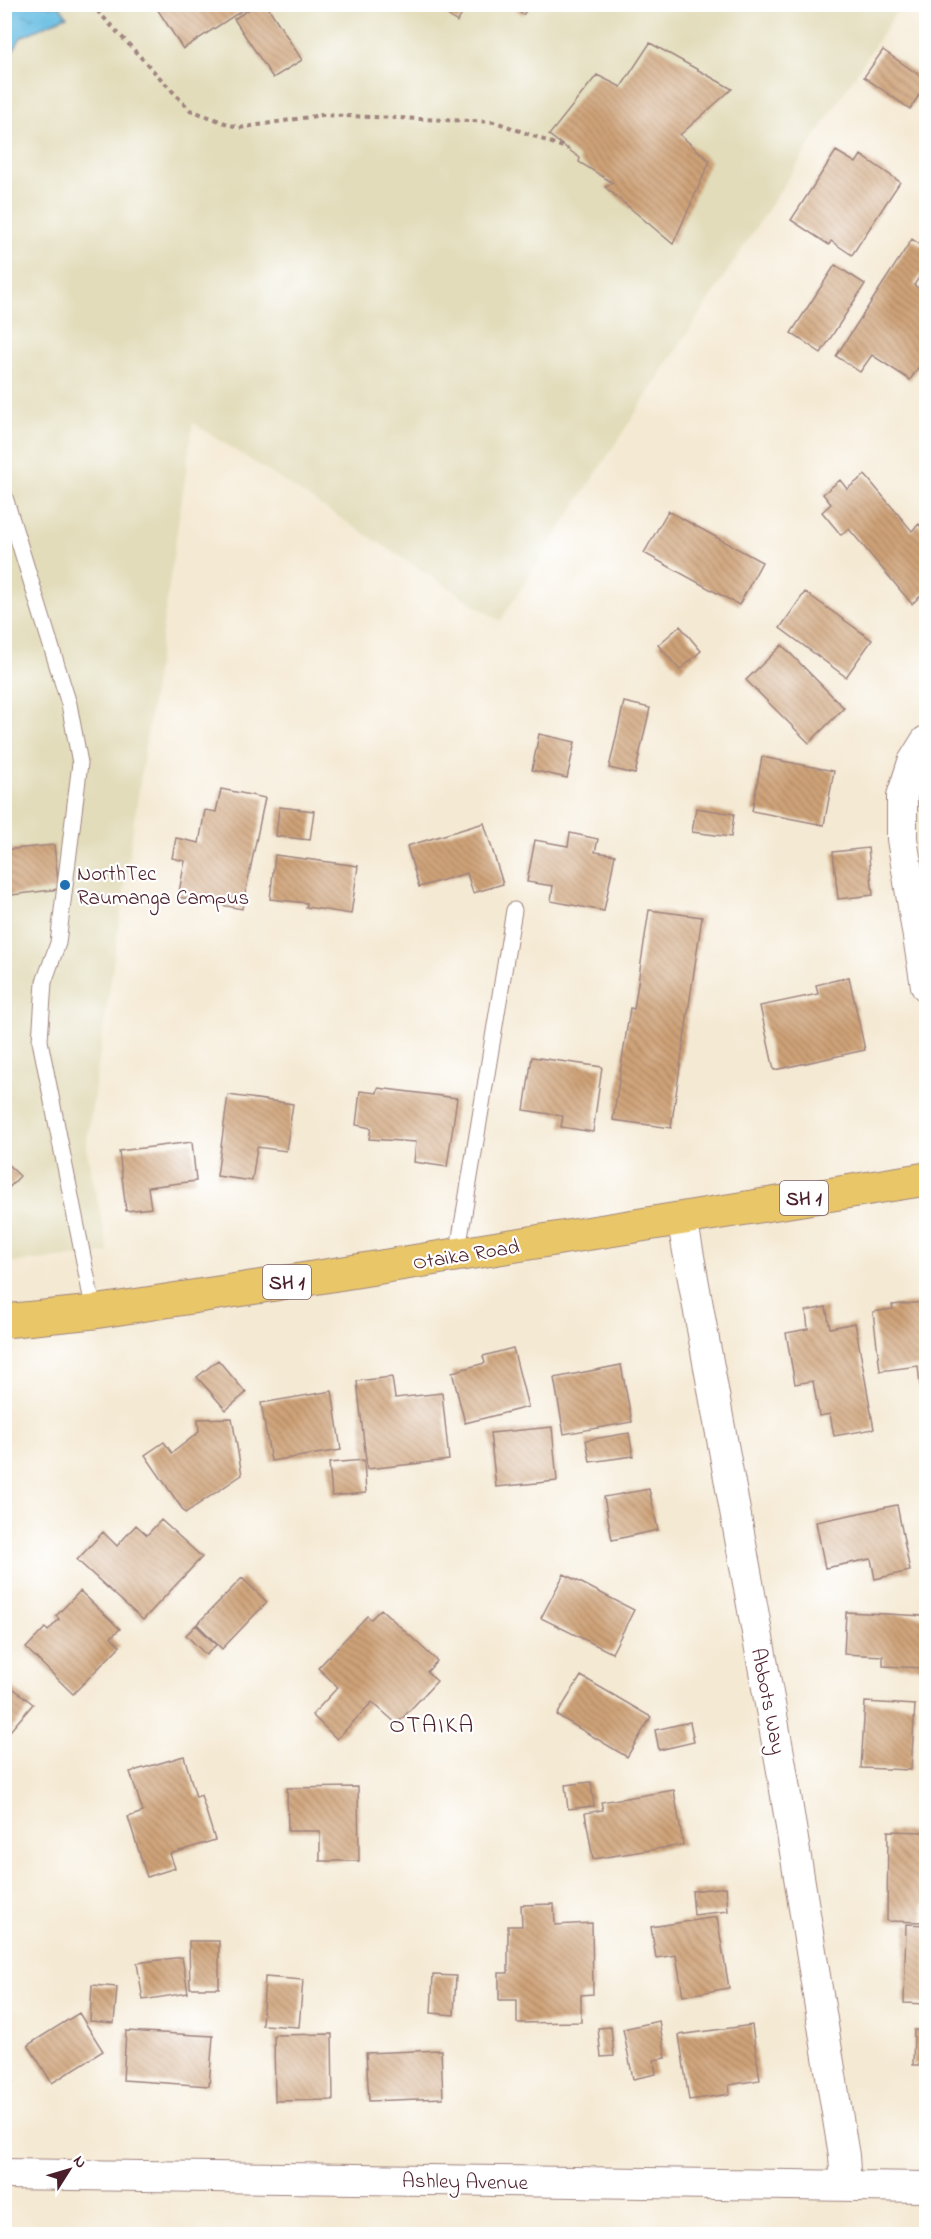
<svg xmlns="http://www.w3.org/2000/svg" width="931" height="2239" font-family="'Indie Flower',sans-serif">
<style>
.built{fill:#e2dcba}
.water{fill:url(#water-ripples);stroke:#576d86;stroke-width:1.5}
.building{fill:url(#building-back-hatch)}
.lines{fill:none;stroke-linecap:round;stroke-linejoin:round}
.lane-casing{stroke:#9f847f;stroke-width:17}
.street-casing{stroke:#9f847f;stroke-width:32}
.highway-casing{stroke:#9f847f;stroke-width:35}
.path{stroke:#9f847f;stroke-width:4;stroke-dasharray:4.5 4.5;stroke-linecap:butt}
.lane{stroke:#fff;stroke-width:15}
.street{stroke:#fff;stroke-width:30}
.highway{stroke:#e9c769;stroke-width:33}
.poi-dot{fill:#1f6fb2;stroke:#fff;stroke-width:2}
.labels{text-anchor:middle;stroke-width:4.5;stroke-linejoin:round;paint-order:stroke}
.shield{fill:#fff;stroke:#80626b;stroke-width:1.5}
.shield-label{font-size:20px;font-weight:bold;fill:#4a1f2b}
.poi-label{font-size:21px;fill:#4a1f2b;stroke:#fff;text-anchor:start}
.street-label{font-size:21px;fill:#4a1f2b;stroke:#fff}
.quarter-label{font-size:24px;letter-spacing:1.5px;fill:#4a1f2b;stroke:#fff}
</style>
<defs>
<pattern id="water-ripples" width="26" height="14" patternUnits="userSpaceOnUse" patternTransform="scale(1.5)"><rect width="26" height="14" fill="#64bbe1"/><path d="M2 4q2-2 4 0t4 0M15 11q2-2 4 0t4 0" fill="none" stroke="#5497b7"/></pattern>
<pattern id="building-back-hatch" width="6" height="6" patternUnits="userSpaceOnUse" patternTransform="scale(1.5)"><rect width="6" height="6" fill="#cfa378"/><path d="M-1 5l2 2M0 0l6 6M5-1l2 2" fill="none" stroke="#aa8463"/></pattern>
</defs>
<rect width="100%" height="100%" fill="#fff"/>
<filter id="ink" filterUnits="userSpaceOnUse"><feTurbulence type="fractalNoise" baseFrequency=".0167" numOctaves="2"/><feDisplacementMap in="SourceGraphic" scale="12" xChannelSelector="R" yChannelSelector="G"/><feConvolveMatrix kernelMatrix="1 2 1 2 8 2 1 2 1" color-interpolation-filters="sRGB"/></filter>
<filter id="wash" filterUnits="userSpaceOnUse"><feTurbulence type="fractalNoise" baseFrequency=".008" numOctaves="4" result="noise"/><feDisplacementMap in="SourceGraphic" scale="24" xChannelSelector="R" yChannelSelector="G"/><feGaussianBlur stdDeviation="1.35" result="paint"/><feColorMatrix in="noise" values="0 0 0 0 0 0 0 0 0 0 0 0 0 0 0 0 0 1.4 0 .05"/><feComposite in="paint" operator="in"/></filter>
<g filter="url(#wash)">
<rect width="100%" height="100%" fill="#f4e9d3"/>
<path class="built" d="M5 5H901L500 621 193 423 86 1148 109 1253 5 1263Z"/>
<path class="water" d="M5 4 59 5 67 16 21 37 10 56 5 59Z"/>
<g id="blocks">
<path class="building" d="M154 4H252L183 49Z
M257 4H266L302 60 273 78 234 19Z
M433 4H469L457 22Z
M508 4H531L523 15Z
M650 43 732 89 680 135 710 161 673 244 605 187 613 183 579 162 580 158 549 135 597 75 621 87Z
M883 50 926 80V100L919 95 910 109 864 77Z
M836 151 856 163 861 155 900 182 852 255 831 241 829 245 791 220Z
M912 239 926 249V267L914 285 926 293V356L910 380 872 355 860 372 836 356Z
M835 265 865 284 821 353 791 333Z
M865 475 912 531 919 524 926 534V591L912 604 849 529 841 535 822 512 831 504 823 494 840 480 847 489Z
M668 511 762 562 739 605 644 553Z
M805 592 872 640 846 677 780 628Z
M680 626 701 651 680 670 658 645Z
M782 645 844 708 809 743 746 680Z
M624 702 650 708 635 774 609 768Z
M539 734 575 742 567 778 532 770Z
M762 757 834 771 824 825 752 811Z
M221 789 265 798 242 909 178 897 185 861 172 858 176 838 199 843 205 810 216 812Z
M279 807 314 811 310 840 276 836Z
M696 808 734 814 731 837 692 832Z
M484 823 503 884 473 893 467 873 419 887 407 846Z
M570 833 598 839 595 852 615 855 604 911 551 901 553 886 527 882 535 840 568 846Z
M54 845 59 889 4 896V850Z
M868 848 873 895 838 899 833 852Z
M275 855 358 866 351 914 306 907 307 903 270 899Z
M649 910 702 917 671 1128 613 1120 630 1008 634 1009Z
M849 977 865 1050 774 1070 760 1006 818 994 816 985Z
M532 1057 602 1067 593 1132 561 1127 563 1116 524 1110Z
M378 1088 457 1098 447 1167 414 1162 416 1142 369 1139 371 1128 356 1125 360 1091 377 1093Z
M228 1095 293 1104 286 1151 257 1147 252 1181 217 1176Z
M192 1142 196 1181 148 1187 151 1208 126 1211 119 1151Z
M4 1161 20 1176 4 1193Z
M926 1302V1385L920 1386 918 1366 880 1371 873 1312 893 1309 892 1305Z
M826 1307 830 1328 855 1323 874 1429 834 1436 830 1414 819 1416 813 1381 795 1384 786 1333 808 1329 806 1311Z
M513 1348 528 1407 465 1423 452 1372 485 1363 483 1356Z
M218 1360 246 1393 226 1410 197 1377Z
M621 1365 632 1422 564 1434 554 1378Z
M392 1377 395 1398 442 1393 449 1460 367 1469 357 1381Z
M332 1391 341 1450 271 1461 261 1403Z
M232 1418 242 1475 185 1513 145 1455 164 1442 172 1453 199 1432 198 1419Z
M552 1427 557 1481 496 1487 490 1433Z
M629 1433 633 1456 590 1462 586 1440Z
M364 1460 366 1493 332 1496 329 1463Z
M649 1489 658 1530 612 1540 604 1497Z
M897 1505 910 1571 875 1579 871 1559 825 1568 816 1522Z
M161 1520 202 1557 143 1620 77 1560 103 1532 117 1546 136 1525 147 1535Z
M564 1574 634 1610 612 1653 541 1618Z
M242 1578 267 1602 222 1649 197 1624Z
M80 1591 120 1629 111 1637 120 1646 73 1694 26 1648 45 1628 48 1631 59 1619 56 1616Z
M381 1609 437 1661 427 1672 437 1681 397 1724 372 1702 337 1739 312 1715 338 1687 318 1668 367 1616 371 1619Z
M846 1612 925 1616 923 1668 883 1666V1656L844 1654Z
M196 1625 216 1645 206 1655 186 1635Z
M581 1676 651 1717 627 1757 557 1715Z
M4 1681 33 1704 4 1738Z
M865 1702 915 1705 911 1770 861 1768Z
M690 1722 694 1742 659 1750 655 1730Z
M184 1756 196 1797 201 1795 215 1840 170 1854 175 1868 147 1877 128 1817 143 1812 130 1772Z
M591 1782 594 1806 568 1809 565 1785Z
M358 1787 359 1861H320V1831H288L287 1788Z
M674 1790 683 1845 593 1859 585 1813 603 1810 601 1802Z
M888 1831 926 1832V1904H923V1922L887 1921Z
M726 1887 728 1911 694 1915 692 1891Z
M554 1904 555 1925 592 1923 593 1994 581 1995V2022L517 2023V2000H499V1973H508V1926H522L521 1905Z
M717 1917 729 1988 683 1996 676 1955 656 1958 651 1927Z
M906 1924 926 1925V2004L904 2003Z
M189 1941H219V1988H190Z
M182 1957 188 1993 143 2000 137 1963Z
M433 1975 456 1976 454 2015 431 2013Z
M265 1977 303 1980 299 2027 262 2025Z
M92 1985 117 1987 114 2023 90 2021Z
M79 2013 103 2051 52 2083 28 2045Z
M659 2021 666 2058 654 2060 656 2074 633 2079 623 2029Z
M752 2025 760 2080 729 2085 730 2094 689 2100 679 2035Z
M611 2027 614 2056 601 2057 598 2028Z
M914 2030H926V2065H913Z
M126 2031 213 2036 209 2086 123 2080Z
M332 2034 333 2100 275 2101 274 2035Z
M4 2042H7L13 2082 4 2084Z
M441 2050 443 2098 369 2101 366 2053Z"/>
</g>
</g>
<g filter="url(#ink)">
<use href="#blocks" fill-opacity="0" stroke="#9f847f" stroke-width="1.5"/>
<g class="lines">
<defs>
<path id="lane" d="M4 494 69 704 80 763 58 943 44 982 40 1041 94 1312
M457 1256 514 910"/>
<path id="street" d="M926 741 913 762 902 796V839L926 986
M682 1218 781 1765 844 2156 846 2186
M4 2174 926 2187"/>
<path id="highway" d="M4 1321 94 1312 257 1287 926 1179"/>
</defs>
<use href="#lane" class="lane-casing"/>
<use href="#street" class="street-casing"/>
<use href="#highway" class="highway-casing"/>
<path class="path" d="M91 4 190 110 239 128 322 115 496 122 568 149"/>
<use href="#lane" class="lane"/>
<use href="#street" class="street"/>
<use href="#highway" class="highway"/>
</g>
</g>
<circle class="poi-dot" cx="65" cy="885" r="6"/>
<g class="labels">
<g class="shield">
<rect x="780" y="1181" width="48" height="34" rx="4.5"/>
<rect x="263" y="1265" width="48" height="34" rx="4.5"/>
</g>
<g class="shield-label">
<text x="804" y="1205">SH 1</text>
<text x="287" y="1289">SH 1</text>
</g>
<g class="poi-label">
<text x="77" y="880">NorthTec<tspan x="77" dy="24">Raumanga Campus</tspan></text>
</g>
<g class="street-label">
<text transform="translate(466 1254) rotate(-9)" y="7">Otaika Road</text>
<text transform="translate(769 1701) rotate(79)" y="7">Abbots Way</text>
<text transform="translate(465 2181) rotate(1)" y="7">Ashley Avenue</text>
</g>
<g class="quarter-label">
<text x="432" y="1732">OTAIKA</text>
</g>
</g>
<rect width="931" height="2239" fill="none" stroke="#fff" stroke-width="24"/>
<g transform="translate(69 2170) rotate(53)" stroke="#ffffff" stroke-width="4.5" paint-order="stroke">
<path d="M0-4.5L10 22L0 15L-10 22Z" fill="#4a1f2b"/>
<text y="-9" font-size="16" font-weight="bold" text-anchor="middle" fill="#4a1f2b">N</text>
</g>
</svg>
